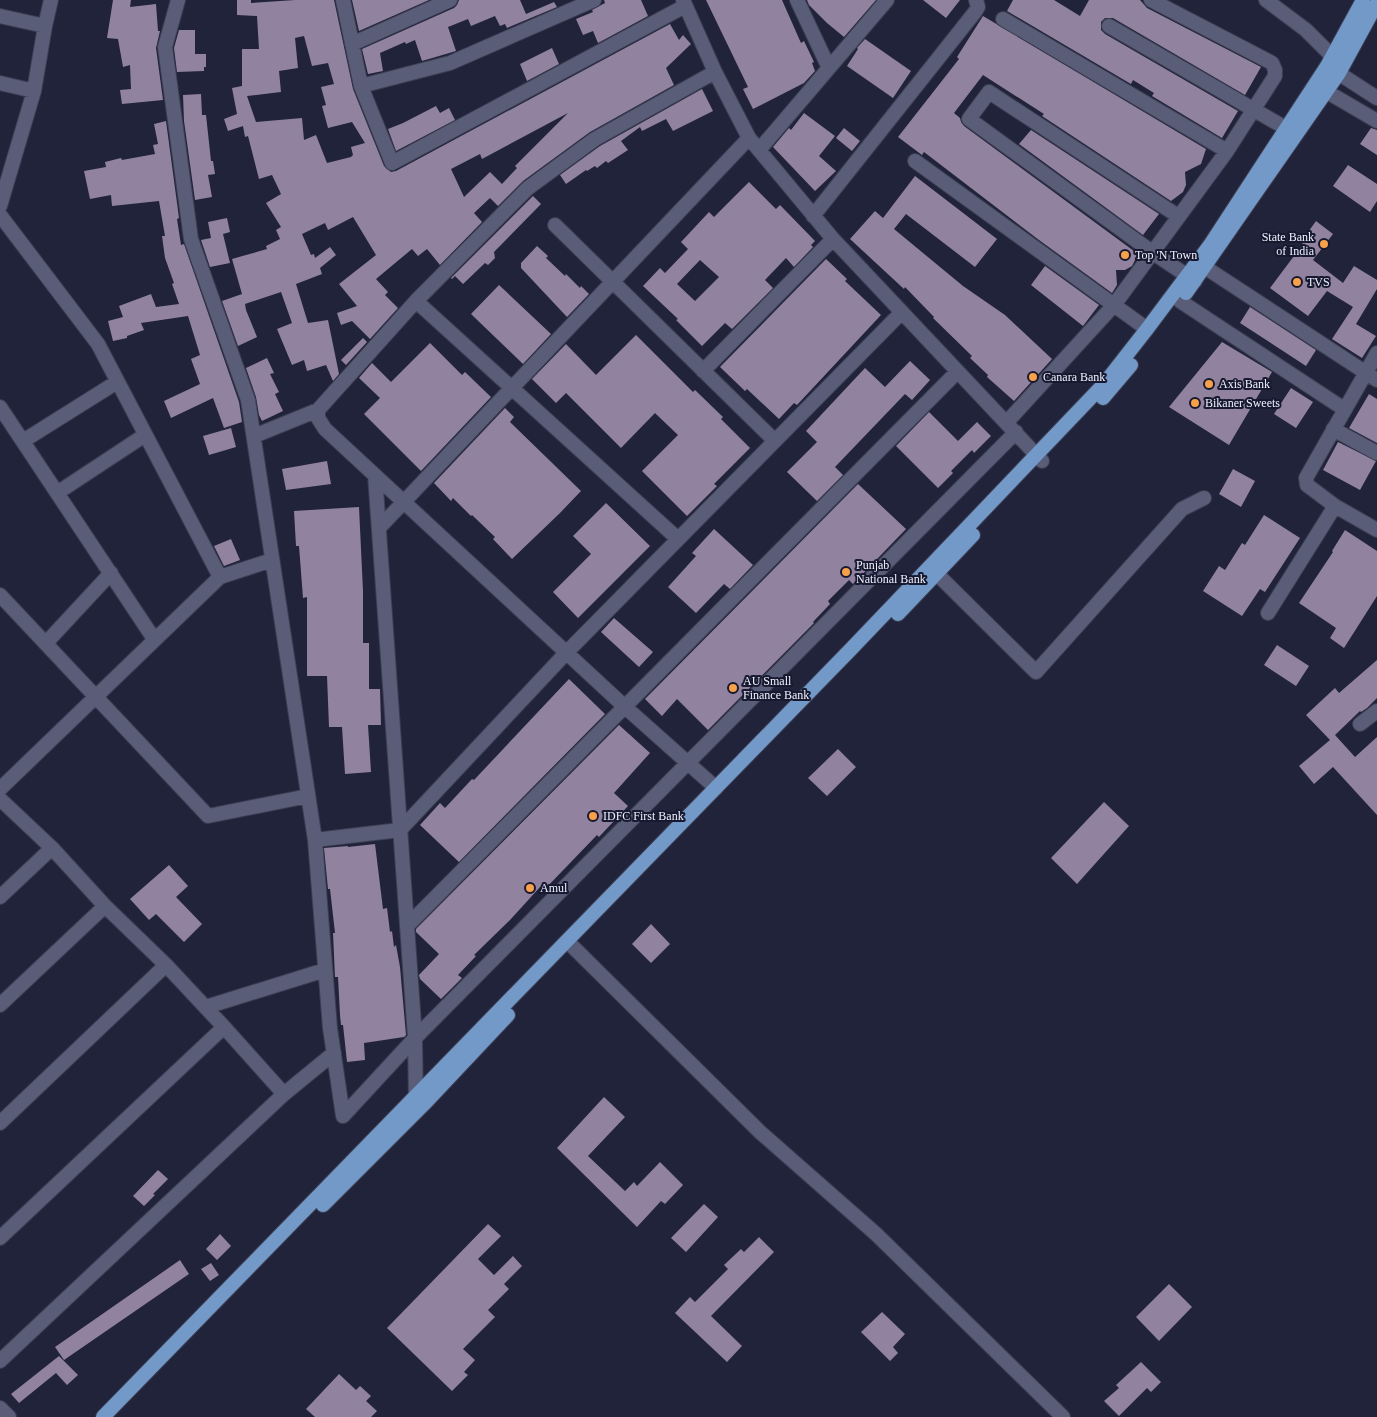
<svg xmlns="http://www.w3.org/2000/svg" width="1377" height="1417" font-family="'Times New Roman',serif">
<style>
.building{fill:#91839f;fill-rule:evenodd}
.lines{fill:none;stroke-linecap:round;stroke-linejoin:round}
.minor-casing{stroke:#3c3e52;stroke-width:16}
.primary-casing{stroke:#3c3e52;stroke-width:16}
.minor{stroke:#595d78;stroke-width:14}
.primary{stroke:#7399c8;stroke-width:14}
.poi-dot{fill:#f8a14b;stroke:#171930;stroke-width:2}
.labels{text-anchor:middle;stroke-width:4;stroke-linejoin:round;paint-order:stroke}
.poi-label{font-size:12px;fill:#eff1fe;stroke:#171930;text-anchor:start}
</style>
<rect width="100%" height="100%" fill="#20233a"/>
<path class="building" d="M113 0H131L130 7 156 4 158 31H160L156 48 163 100 122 104 120 90 131 89 130 65 123 67 118 39 107 38Z
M237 0H251V3L295 0H334L353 89 384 166 391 172 396 171 670 24 679 40 683 35 691 44 666 68 674 85 590 132 523 181 498 206 490 198 474 213 482 222 440 265 427 249 418 256 412 249 376 279 388 292 385 295 398 308 370 339 352 321 341 325 337 313 357 306 339 284 376 255 353 217 328 230 325 223 302 234 311 255 314 254 315 258 330 247 336 255 320 268 322 274 296 284 308 323 328 320 339 374 333 381 326 365 307 371 304 360 292 365 277 329 292 323 281 292 245 304 246 310 257 337 238 346 222 301 242 294 232 259 267 249 266 246 280 239 276 230 281 227 266 203 281 194 272 175 259 179 248 136 245 137 243 126 228 131 224 119 237 114 232 88 242 86V49H259L257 16 237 15ZM304 36 312 66 328 63 334 84 321 87 326 105 322 106 328 128 352 122 365 143 351 147 353 155 351 157 327 163 316 135 304 140 302 118 256 122 247 96 281 92 279 71 298 68 295 38ZM568 113 515 166 517 168 502 184 490 172 464 197 451 169 480 154 482 159Z
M352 0H429L359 31Z
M459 0H520L526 14 554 2 557 7 507 28 505 24 500 26 495 16 471 26 468 19 448 27 456 51 422 61 415 40 406 44 405 42 380 53 383 71 368 74 362 49 454 8 457 5Z
M604 0H641L648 16 598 43 593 31 583 35 576 19 593 12 592 10 605 3Z
M706 0H782L801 43 804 41 814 62 812 63 815 71 804 83 753 109 743 89 748 87Z
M807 0H876L844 37 827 23 809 5Z
M923 0H960L946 18Z
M1013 0H1054L1080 16 1089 0H1140L1147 8 1261 67 1245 95 1113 18H1105L1101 22V30L1105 34 1238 111 1222 138 1152 96 1154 93 1133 80 1131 84 1007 11Z
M983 16 1206 149 1201 164 1185 172 1186 185 1183 192 1171 201 1042 116 1044 114 983 75 954 113 960 118 961 122 964 126 1138 254 1132 266 1125 270H1116L1117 285 1112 293 1039 240 924 152 922 155 898 137 959 59 957 57Z
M179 30H195V54H206V67H204V71L177 72 174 48Z
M865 39 911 71 893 98 847 66 858 49 857 48Z
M552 48 559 64 527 81 520 64Z
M702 89 713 111 673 131 666 119 642 131 640 127 621 141 628 150 608 163 606 161 597 168 595 166 587 171 586 170 566 184 560 175 600 146Z
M201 94 202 115H206L211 161H213L215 174 208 175 212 197 195 200 184 121 183 95Z
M436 106 440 113 449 108 455 120 396 151 388 129 403 123Z
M804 113 835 136 819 156 836 171 815 191 773 147 789 128 791 130Z
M166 121 179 218 177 219 181 245 184 244 239 402 242 422 224 428 213 398 171 418 164 401 200 384 191 359 200 355 188 316 141 323 144 330 127 336V338L113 341 108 321 123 317 119 306 151 294 156 307 179 304 172 284 174 283 165 258 162 236H165L159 201 112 206 111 195 90 199 84 171 106 167 105 162 121 158 122 160 155 154 153 145 158 144 154 124Z
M844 128 860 141 852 151 836 138Z
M1371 128 1377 130V155L1360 144Z
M1031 130 1159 214 1143 235 1019 144Z
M1348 165 1377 184V201L1370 212 1333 186Z
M915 176 997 239 975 267 906 214 894 229 963 286 1005 315 1052 359 1014 401 987 377 988 375 970 358 972 356 933 318 934 317 905 287 904 289 850 239 875 211 883 218Z
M749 182 776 209 780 205 815 241 811 245 813 247 794 267 786 258 765 280 773 288 732 329 725 323 702 346 676 320 678 319 643 286 660 268 665 273 688 249 681 242 709 212 714 217ZM700 260 719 277 695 301 677 284Z
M533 196 541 204 494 252 495 258 488 265 485 263 463 284 455 276 452 279 451 278Z
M227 218 230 232 223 234 230 263 210 267 201 240 211 238 208 222Z
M1316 221 1333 234 1313 260 1343 283 1354 266 1377 280V289L1356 324 1376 336 1362 358 1332 339 1353 307 1327 291 1308 316 1270 288 1303 244 1301 242Z
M537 246 548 256 546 258 565 276 566 274 580 288 581 286 589 294 567 317 521 268V263Z
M826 259 847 279 845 281 881 315 797 405 794 403 779 419 747 389 745 391 720 367Z
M1045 266 1099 305 1083 326 1031 285Z
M499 285 551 334 523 364 471 314Z
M1250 307 1316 350 1306 366 1240 323Z
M636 335 693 392 695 390 723 417 721 419 750 448 714 484 717 486 687 516 642 471 678 435 657 415 655 413 621 448 566 393 556 403 532 379 566 344 596 375Z
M363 338 367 342 346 365 341 360Z
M1222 342 1272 372 1229 445 1169 407Z
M430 343 462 375 465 372 491 397 421 471 364 414 380 398 359 378 372 363 391 382Z
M267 358 274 373 270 374 279 392 275 394 283 411 262 421 259 415 256 397 246 368Z
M910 361 930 380 912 400 905 394 835 467 843 475 817 501 787 472 817 442 806 431 865 368 885 387Z
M1291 388 1313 402 1296 428 1274 414Z
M1369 394 1377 399V443L1349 428Z
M505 408 514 417 510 422 581 491 560 513 512 559 493 539 495 537 472 515 471 516 453 498 451 501 434 483Z
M929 412 958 441 977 422 991 436 974 453 972 450 951 471 953 473 938 488 896 446Z
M231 428 236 447 209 455 203 436Z
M1338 442 1376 461 1360 490 1323 470Z
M327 461 331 484 286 490 282 469Z
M1233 469 1255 481 1241 507 1219 494Z
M858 484 906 529 853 584 849 580 828 601 830 604 813 622 814 623 708 730 677 699 662 716 645 699Z
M606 503 650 546 578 618 553 592 591 554 573 536Z
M359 507 363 591V643H369V689H380L381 725H368L371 772 345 774 342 727H329L327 676H307V597L303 598 299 546H296L294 511Z
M1264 515 1300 538 1265 592 1260 589 1242 616 1203 591 1219 566 1225 570 1242 543 1245 545Z
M714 529 753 565 730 589 724 584 696 613 668 587 696 556 692 553Z
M1345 530 1377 551V596L1344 648 1330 638 1336 628 1299 603 1333 552 1332 551Z
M231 539 240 560 224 566 214 546Z
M614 618 653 652 639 667 601 632Z
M1277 645 1309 666 1296 686 1264 665Z
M1377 660V698L1367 708 1361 712 1360 711 1335 735 1355 757 1377 737V815L1333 767 1314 784 1299 766 1330 740 1306 715 1335 688 1339 693Z
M569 679 605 714 459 862 420 825 440 803 445 808 472 779 474 780Z
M619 725 650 753 614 793 628 806 599 837 597 835 545 889 541 886 510 920 474 955 476 956 458 975 462 978 441 999 420 979 419 975 439 954 416 932V929Z
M838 749 856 767 827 796 808 778Z
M1104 802 1129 826 1077 884 1051 858Z
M375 844 383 909 387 908 390 932 392 931 394 947 396 945 400 967 406 1035 404 1037 364 1043 365 1060 347 1062 343 1025H341L340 1015 338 977H335L333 933H335L330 889H328L324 848 348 846V847Z
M169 865 188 886 176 897 202 924 184 942 156 914 149 920 130 899Z
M651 924 670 944 651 963 632 944Z
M604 1097 625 1117 588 1156 625 1191 634 1182 637 1186 660 1162 683 1185 665 1204 661 1201 637 1227 557 1148Z
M158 1170 168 1179 153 1194 155 1195 144 1206 133 1196Z
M704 1204 718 1217 686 1252 671 1238Z
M488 1224 501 1236 478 1259 494 1275 513 1256 522 1266 504 1284 509 1289 488 1310 495 1317 463 1349 475 1360 464 1372 468 1375 452 1391 387 1328Z
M220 1234 231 1246 217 1260 206 1249Z
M759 1237 774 1252 711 1316 742 1346 727 1362 675 1313 690 1297 695 1302 728 1269 724 1265 741 1249 744 1252Z
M180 1260 189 1274 64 1360 55 1347Z
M211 1263 219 1275 210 1281 201 1269Z
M1169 1284 1192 1307 1159 1341 1136 1317Z
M882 1312 905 1334 893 1347 898 1353 890 1361 861 1332Z
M59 1356 78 1375 67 1385 56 1373 19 1403 11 1394Z
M1141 1362 1161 1382 1151 1392 1147 1388 1119 1416 1104 1401 1119 1388 1116 1385Z
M339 1374 356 1390 360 1386 371 1396 366 1401 377 1411 371 1417H315L306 1409Z"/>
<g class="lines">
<defs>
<path id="minor" d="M178 0 165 47 191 239 248 400 315 840 330 1028 343 1116
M343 0 361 86 392 163 685 6
M683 0 715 72 749 138 759 150 833 239 1042 461
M797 0 829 68
M1266 0 1306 30 1332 56
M0 16 45 26
M1003 19 1227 151
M1109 26 1296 134
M352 44 450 0
M1329 67 1377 98
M715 72 595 139 528 188 416 301 318 410V418L325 429 624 706 716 788
M0 83 34 91
M361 86 450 63 594 0
M1317 86 1377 121
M759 150 887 0
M915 161 1147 329
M0 206 34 91 45 26 51 0
M0 215 98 344 220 577 0 789
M813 216 975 12 978 7 976 0
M1178 216 989 92 969 119 1152 252 1195 281
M555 225 775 441
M1197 262 1377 380
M416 301 678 539
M1180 301 1344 409
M1377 353 1306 478 1307 485 1335 506 1377 530
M703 371 833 239
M0 407 154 639
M1007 422 1114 305 1227 151 1275 76V70L1272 63 1151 0
M1333 429 1377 453
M254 436 318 410
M23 441 117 382
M375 475 415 1038 416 1106
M57 493 145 435
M379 528 749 138
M937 574 1036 672 1182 509 1204 498
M220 577 272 560
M0 595 208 816 308 796
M1268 613 1335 506
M46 643 111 573
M1360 724 1377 711
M0 799 52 848 105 906 166 965 224 1027 284 1094 0 1361
M315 840 400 830 566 653 902 312
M0 897 52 848
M407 926 957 372
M567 941 760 1132 876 1234 1063 1417
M0 1005 105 906
M206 1007 325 970
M284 1094 334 1053
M343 1116 415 1038 1016 432
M0 1123 166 965
M0 1238 224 1027
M0 1408 9 1417"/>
<path id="primary" d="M1186 293 1339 73 1377 3
M1103 398 1131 365
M898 614 973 535
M323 1205 428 1100 508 1015
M103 1417 853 647 1104 384 1147 329 1210 245 1327 66 1363 0"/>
</defs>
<use href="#minor" class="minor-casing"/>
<use href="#primary" class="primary-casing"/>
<use href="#minor" class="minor"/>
<use href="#primary" class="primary"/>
</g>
<g class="poi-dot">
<circle cx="1324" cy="244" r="5"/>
<circle cx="1125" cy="255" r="5"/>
<circle cx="1297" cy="282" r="5"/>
<circle cx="1033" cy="377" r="5"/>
<circle cx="1209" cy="384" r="5"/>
<circle cx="1195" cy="403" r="5"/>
<circle cx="846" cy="572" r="5"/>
<circle cx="733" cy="688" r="5"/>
<circle cx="593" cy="816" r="5"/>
<circle cx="530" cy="888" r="5"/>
</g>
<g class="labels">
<g class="poi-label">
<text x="1314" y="241" text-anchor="end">State Bank<tspan x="1314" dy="14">of India</tspan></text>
<text x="1135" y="259">Top 'N Town</text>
<text x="1307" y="286">TVS</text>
<text x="1043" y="381">Canara Bank</text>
<text x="1219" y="388">Axis Bank</text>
<text x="1205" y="407">Bikaner Sweets</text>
<text x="856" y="569">Punjab<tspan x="856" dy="14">National Bank</tspan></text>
<text x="743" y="685">AU Small<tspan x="743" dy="14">Finance Bank</tspan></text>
<text x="603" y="820">IDFC First Bank</text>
<text x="540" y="892">Amul</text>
</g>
</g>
</svg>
